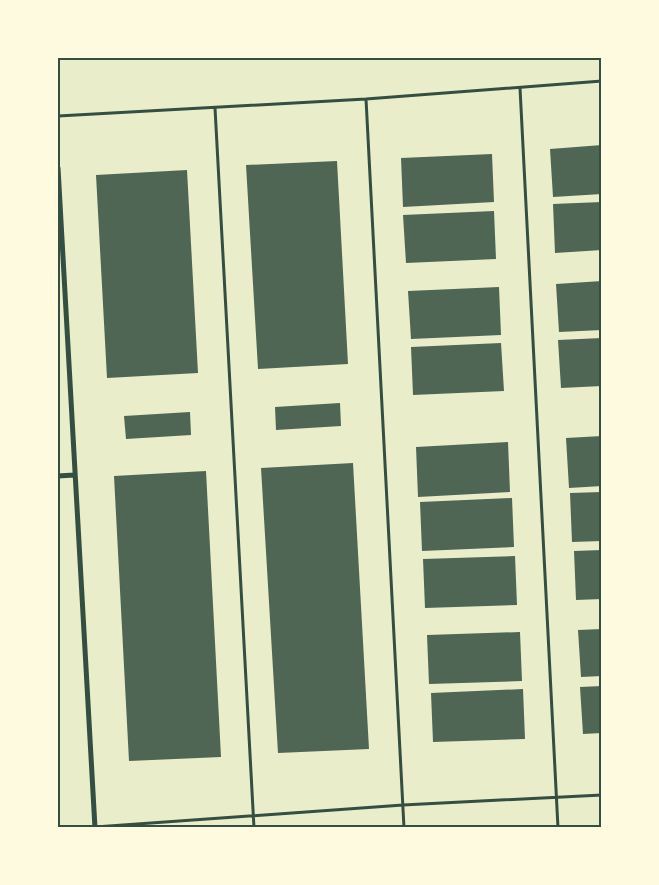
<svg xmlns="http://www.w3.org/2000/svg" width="659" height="885" font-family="'PT Sans Narrow',sans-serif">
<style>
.building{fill:#4f6655}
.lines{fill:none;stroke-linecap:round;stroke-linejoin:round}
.service{stroke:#344e41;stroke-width:3}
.minor{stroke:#344e41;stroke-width:5}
.neatline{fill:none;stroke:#344e41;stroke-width:2}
</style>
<rect width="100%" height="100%" fill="#e9edc9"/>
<path class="building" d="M602 145V194L553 197 550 149Z
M492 154 494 202 403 207 401 158Z
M337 161 348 364 258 369 246 165Z
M187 170 198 373 107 378 96 175Z
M602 202V250L555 253 553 204Z
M494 211 496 259 406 263 403 215Z
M602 281V330L559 332 556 284Z
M499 287 501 335 411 339 408 291Z
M602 338V386L561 388 558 340Z
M501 343 504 391 413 395 411 347Z
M340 403 341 426 276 430 275 407Z
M190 412 191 435 126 439 124 416Z
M602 436V486L569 488 566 438Z
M508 442 510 492 418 497 416 447Z
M353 463 369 749 278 753 261 468Z
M206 471 221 757 129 761 114 476Z
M602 492V541L572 542 570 493Z
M512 498 514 547 422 551 420 502Z
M602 550V599L576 600 574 551Z
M515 556 517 605 425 608 423 559Z
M602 629V676L581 677 578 630Z
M520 632 522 681 429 684 427 635Z
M602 686V733L583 734 580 687Z
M523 689 525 739 433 742 431 693Z"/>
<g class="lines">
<path class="service" d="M520 88 558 828
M366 99 602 81
M215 108 254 828
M58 116 366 99 404 828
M95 827 403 805 602 795"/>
<path class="minor" d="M58 168 95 828
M58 476 74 475"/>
</g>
<rect width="659" height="885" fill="none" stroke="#fefae0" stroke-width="118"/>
<rect x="59" y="59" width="541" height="767" class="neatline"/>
</svg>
